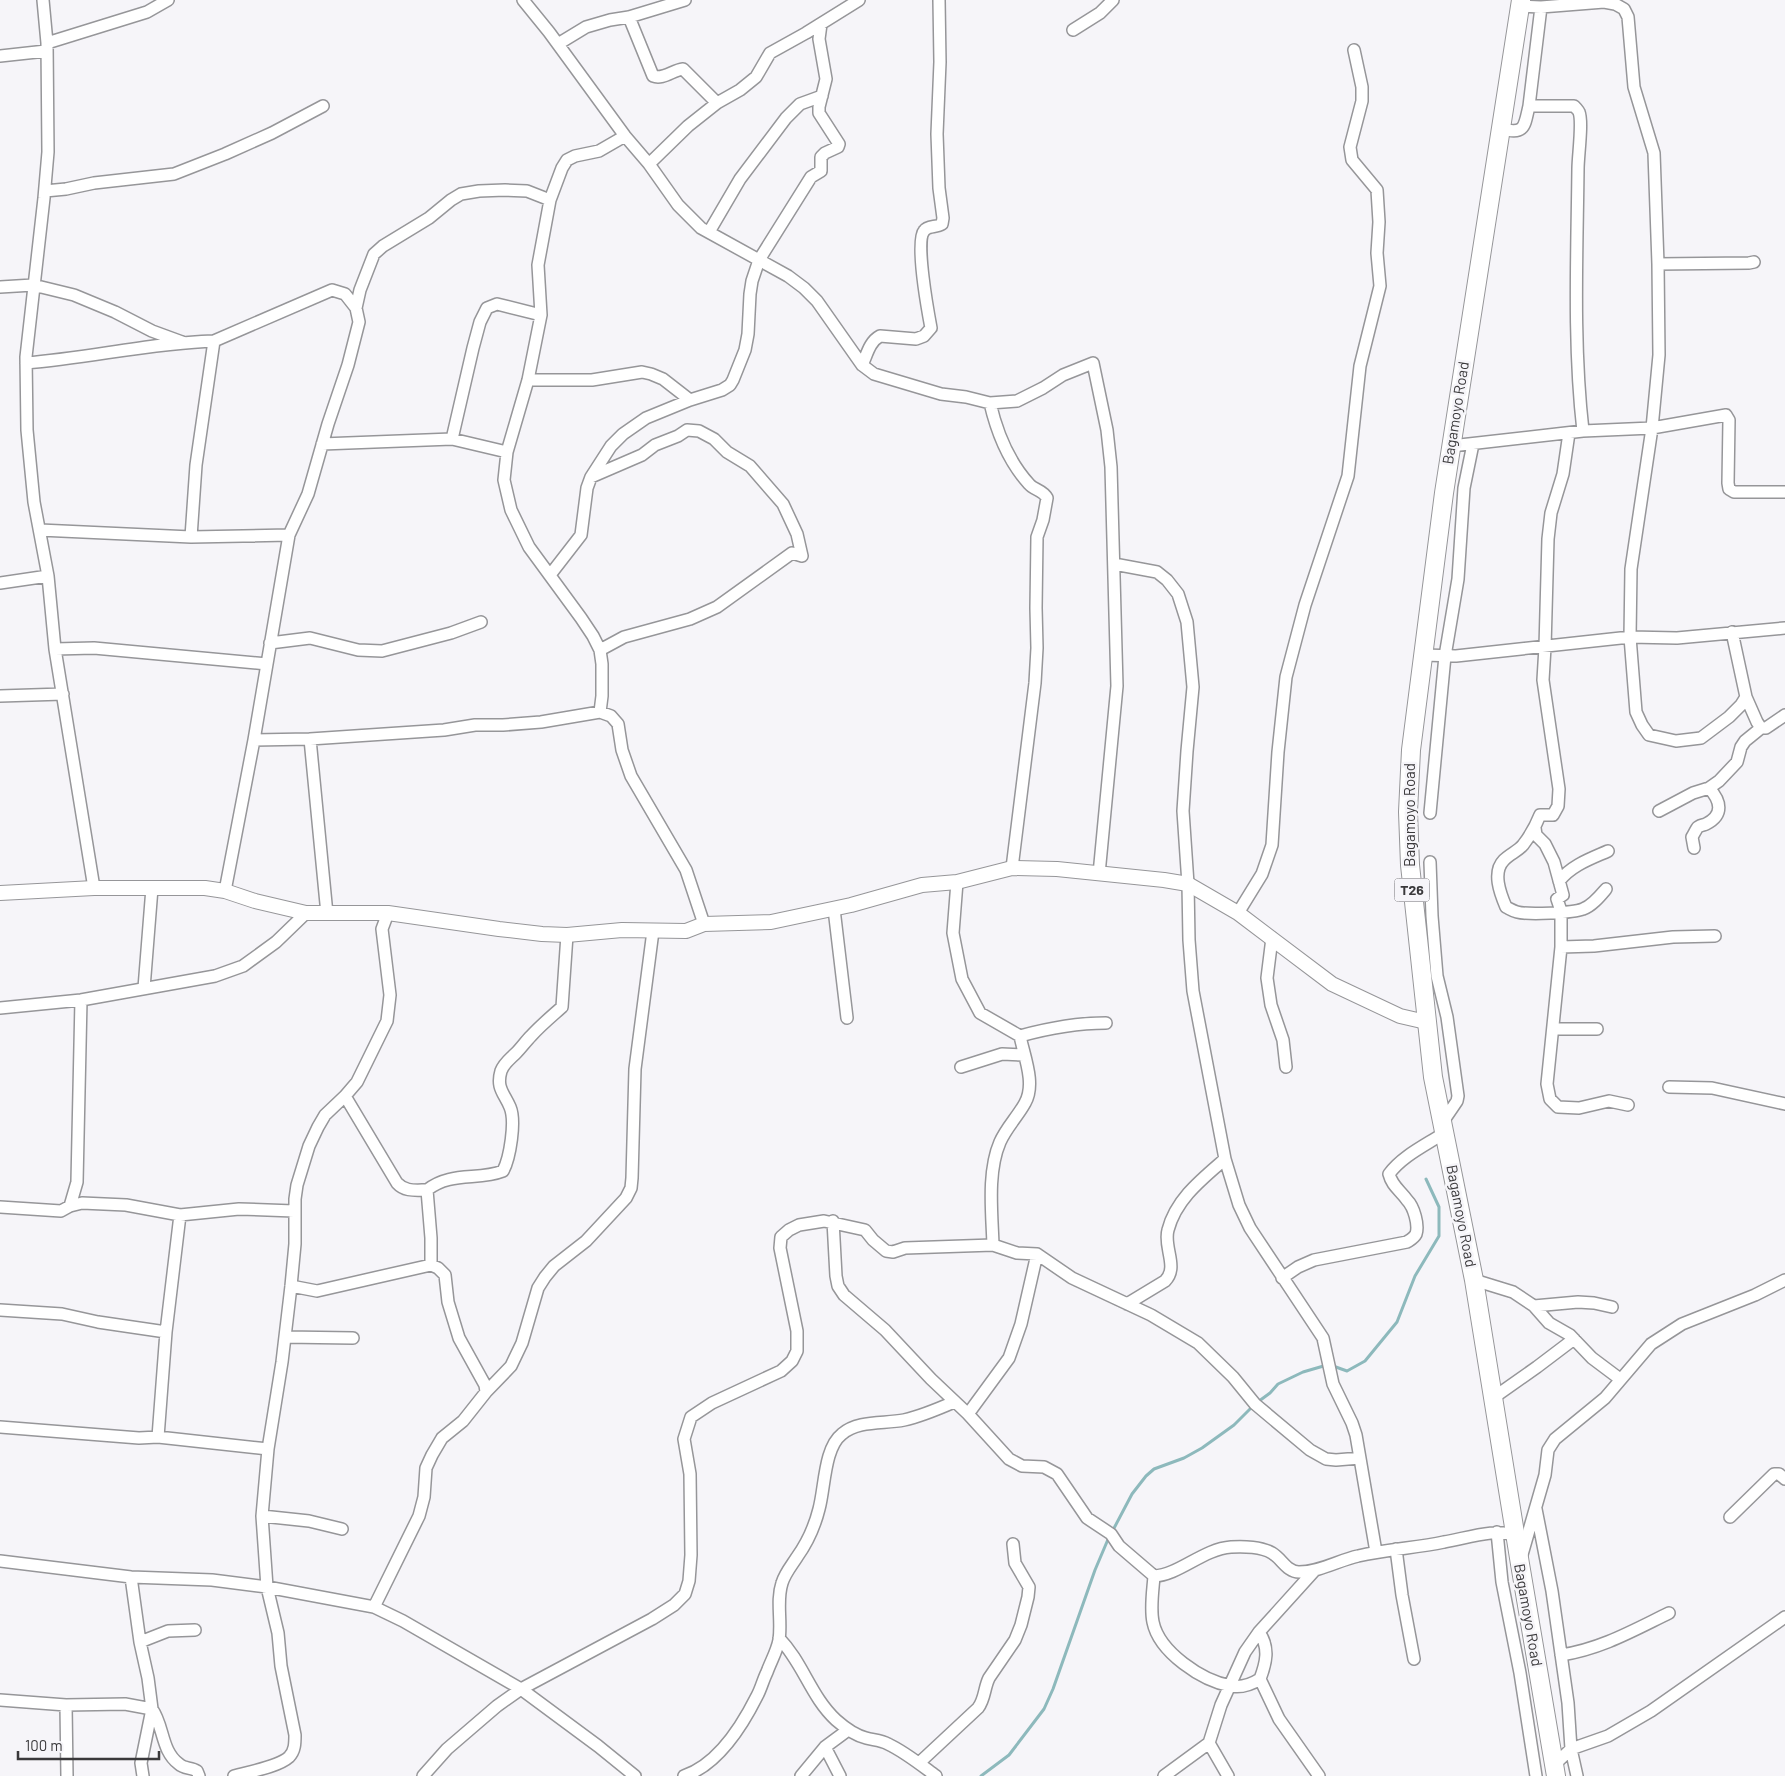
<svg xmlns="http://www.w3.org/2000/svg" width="1785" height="1776" font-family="Barlow,sans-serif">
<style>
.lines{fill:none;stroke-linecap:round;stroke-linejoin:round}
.stream{stroke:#8db9bc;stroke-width:3}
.minor-casing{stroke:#969699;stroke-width:14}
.tertiary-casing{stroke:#969699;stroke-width:16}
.trunk-casing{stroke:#969699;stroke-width:20}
.minor{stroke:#fff;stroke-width:11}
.tertiary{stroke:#fff;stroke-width:14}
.trunk{stroke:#fff;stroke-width:18}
.labels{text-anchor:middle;stroke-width:5;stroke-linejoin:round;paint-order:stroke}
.shield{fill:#f6f5f9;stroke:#727174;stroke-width:1}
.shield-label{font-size:14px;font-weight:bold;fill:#3a393b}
.street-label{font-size:15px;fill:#3a393b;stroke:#f6f5f9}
</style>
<rect width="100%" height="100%" fill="#f6f5f9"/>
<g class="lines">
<path class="stream" d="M1333 1366 1347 1371 1365 1361 1397 1322 1415 1276 1439 1236V1207L1426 1179
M1112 1532 1132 1494 1146 1476 1154 1469 1184 1458 1202 1448 1234 1425 1255 1404 1270 1393 1278 1384 1303 1372 1327 1365
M981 1776 1009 1755 1044 1709 1053 1689 1095 1570 1109 1537"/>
<defs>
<path id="minor" d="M43 0 47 43 48 152 44 198 26 357 27 430 34 502 48 576 55 649 94 888
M523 0 549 32 625 136 649 164 678 205 701 228 788 276 804 288 817 301 862 365 874 374 941 394 966 397 990 403 1017 401 1043 388 1063 375 1093 363 1107 430 1111 467 1117 686 1099 874
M1520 6 1541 7 1604 2 1615 4 1624 9 1628 17 1634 87 1654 153 1658 264 1659 355 1652 428 1631 569 1630 637 1636 712 1642 725 1649 735 1676 741 1701 738 1729 717 1741 705 1746 697 1732 632
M629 17 653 76C663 80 673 70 683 69L717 103
M1073 30 1100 13 1113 0
M47 43 147 12 168 0
M558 44 586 27 610 20 629 17 685 0
M0 56 46 51
M1529 106 1541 7
M1501 129C1525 134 1524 128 1529 106H1574C1575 107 1579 111 1579 112 1583 122 1578 156 1578 169 1577 256 1573 344 1583 431
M649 164 688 126 717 103 740 90 756 77 770 53 806 33 859 0
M45 191 66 189 94 183 174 174 225 154 272 133 323 106
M709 232 740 179 786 118 800 104 822 96
M1658 264 1749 263 1754 262
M0 287 33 285 74 295 115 312 152 331 182 342
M356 308 360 290 374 254 383 246 429 218 451 200 461 194 479 191 505 190 527 191 550 200
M214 341 196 465 191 537 289 535
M26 363C89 358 151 343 214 341L332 290 345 294 356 308 359 322 348 365 328 424 308 494 289 535 254 740 225 891
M862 365C867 355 869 342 880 336L916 339 924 336 931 328C928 312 915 241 924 231 928 225 936 228 942 224L943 218 939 188 937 134 940 62 939 0
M528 380H592L642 372 651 374 663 379 690 400
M990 403C997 433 1008 461 1029 484 1034 490 1043 490 1047 498L1043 520 1037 537 1036 608 1037 648 1035 683 1012 868
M1569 433 1563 474 1551 513 1548 539 1545 647 1543 680 1559 789 1558 806 1553 815H1540C1536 825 1530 836 1523 845 1518 851 1510 854 1504 860 1492 872 1500 893 1506 907 1510 909 1513 911 1517 912 1528 915 1573 913 1583 909 1592 906 1600 896 1606 889
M452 439 473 348 480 322 487 308 497 304 541 315
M322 444 452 439 507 452
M1451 446 1583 431 1652 428 1726 415 1729 420 1728 483 1729 489 1734 492H1785
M591 477 642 455 655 445 678 436 687 430 699 431 714 439 727 452 750 466 783 504 797 534 802 556 792 553 717 607 690 619 624 637 600 650
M40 530 191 537
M1114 564 1157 572 1167 580 1178 594 1187 622 1193 687 1187 751 1183 811 1188 884 1189 940 1193 991 1225 1159 1239 1205 1250 1228 1323 1338 1333 1384 1352 1423 1356 1435 1376 1552
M550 575 581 535 587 488 591 477 611 446 623 434 646 418 690 400 722 390 730 385 733 380 745 350 748 334 750 294 752 281 759 260 811 177 821 171V157L825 153 838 147 839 144 819 113V107L826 79 819 39 821 24
M0 583 48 576
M270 643 310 638 358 650 382 651 451 633 481 622
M55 649 94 648 267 664
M1424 655 1456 656 1630 637 1677 638 1785 628
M0 696 63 694
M1746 697 1757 722 1761 728H1766L1785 715
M600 712 602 696V664L600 650 593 636 581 618 529 547 511 510 504 480 507 452 528 380 541 315 538 265 550 200 562 168 567 160 575 156 599 151 625 136
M310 739 327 914
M254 740 310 739 444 730 475 725H503L541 722 600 712 611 716 618 724 622 750 631 776 686 870 704 924
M1659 811 1693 793 1709 788 1719 781 1737 762 1741 747 1745 741 1761 728
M1430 813 1445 656 1458 579 1464 488 1473 444
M1535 828 1536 835 1545 844 1554 862 1563 895 1557 899 1561 911V947L1547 1084 1550 1099 1558 1107 1579 1108 1609 1101 1628 1105
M1694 848 1692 837C1694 834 1696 829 1698 827 1701 825 1704 825 1706 824 1724 815 1721 801 1709 788
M1430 862 1432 916 1437 976 1447 1017 1458 1096 1457 1101 1442 1123
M1559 881C1572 865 1590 859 1608 851
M957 882 953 933 962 979 980 1013 1020 1036C1049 1028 1076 1023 1106 1023
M834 909 847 1018
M1238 913 1262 874 1272 845 1278 752 1286 677 1305 605 1348 476 1360 366 1380 286 1377 253 1379 222 1377 190 1352 160 1350 147 1362 101V87L1354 50
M1272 938 1267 978 1271 1005 1283 1040 1286 1067
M1561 947 1594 946 1673 937 1715 936
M144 988 152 888
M0 1008 81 1000 215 976 243 966 276 942 306 913
M1553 1029H1597
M961 1067 1002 1054 1024 1055
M1669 1087 1712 1088 1785 1104
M345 1096 397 1183C405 1192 416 1190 427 1190
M70 1206 77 1182 81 1000
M0 1207 61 1211 70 1206 82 1203 126 1205 180 1215 239 1209 294 1211
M833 1221 836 1276 838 1286 844 1295 885 1330 931 1379 968 1414 1009 1459 1022 1466 1044 1467 1057 1474 1087 1518 1111 1534 1119 1546 1154 1576C1179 1575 1203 1549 1231 1547 1244 1546 1262 1547 1272 1553 1282 1559 1287 1572 1299 1572 1320 1572 1339 1560 1358 1556 1387 1549 1416 1548 1444 1542 1464 1539 1498 1527 1515 1536
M993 1245C992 1213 987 1172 1000 1142 1006 1128 1018 1116 1025 1103 1036 1084 1024 1056 1020 1036
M431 1265V1238L427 1190C451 1171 478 1181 503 1171 510 1158 516 1121 510 1107 504 1093 496 1088 501 1071 504 1063 510 1059 516 1053 521 1048 526 1041 531 1036 541 1025 552 1016 562 1007L567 935
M1282 1278 1298 1267 1314 1260 1407 1242C1410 1240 1414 1238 1416 1234 1419 1225 1414 1207 1407 1200 1400 1190 1392 1186 1389 1174 1402 1156 1426 1145 1444 1133
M1474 1280 1513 1292 1534 1306 1549 1323 1570 1335 1592 1358 1620 1379
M291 1286 317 1291 431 1265 438 1268 445 1275 448 1302 459 1338 485 1385 486 1392 463 1421 442 1438 432 1455 426 1468 424 1497 419 1516 374 1607
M1127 1304 1165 1281C1179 1267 1163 1247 1168 1230 1176 1199 1202 1179 1225 1159
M1534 1306 1578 1302 1594 1303 1612 1307
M0 1310 62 1314 98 1322 166 1332
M285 1337 353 1338
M486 1392 511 1366 522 1343 538 1288 545 1277 554 1266 586 1241 626 1198 631 1188 632 1178 635 1069 653 931
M1493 1398 1537 1367 1574 1339
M968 1414 1009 1358 1021 1324 1037 1254
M0 1427 139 1438 158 1437 268 1449
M158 1437 166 1332 180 1215
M1536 1509 1552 1591 1568 1703 1571 1749 1577 1776
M262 1516 309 1521 342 1529
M1730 1517 1774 1474H1779L1785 1479
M1497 1532 1502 1582 1520 1673 1536 1776
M1396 1549 1402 1595 1414 1659
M1521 1558 1545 1475 1548 1450 1555 1439 1605 1398 1651 1344 1682 1324 1755 1295 1785 1280
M0 1561 131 1577 212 1580 267 1587 374 1607 403 1621 521 1689 598 1746 635 1776
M1154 1576C1153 1590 1150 1608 1153 1622 1159 1652 1202 1681 1231 1686 1241 1688 1252 1684 1260 1679 1266 1663 1270 1648 1259 1632
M779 1638C803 1663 811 1697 836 1720 845 1728 854 1735 866 1738 873 1740 881 1740 888 1744 905 1752 921 1765 936 1776
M140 1642 168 1631 195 1630
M1561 1655C1601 1649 1634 1630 1669 1613
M1260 1679 1279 1719 1319 1776
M0 1700 66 1705 125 1704 152 1709 148 1678 140 1642 131 1577
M66 1705 67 1776
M1209 1743 1228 1776
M825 1747 840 1776
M919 1763 978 1708C985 1699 984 1688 989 1678L1015 1640 1021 1625 1028 1597 1029 1587 1015 1563 1013 1544
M1554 1765 1571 1749 1608 1736 1651 1711 1785 1617
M143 1776 141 1763 152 1709C164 1726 161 1751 179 1764 184 1769 191 1767 197 1771L199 1776
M234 1776C248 1772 278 1767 289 1757 295 1751 295 1743 295 1735L281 1666 278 1633 267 1587 262 1516 268 1449 282 1362 291 1286 295 1244V1199L297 1185 309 1146 318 1127 325 1115 345 1096 357 1082 387 1021 390 995 382 929 388 913
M423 1776 447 1749 497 1706 521 1689 652 1619 674 1605 685 1594 689 1581 691 1555 690 1474 684 1439 691 1417 712 1403 781 1371 792 1361 797 1351V1331L780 1248 781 1237 789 1230 799 1225 824 1221 865 1230 873 1240 886 1251 893 1252 905 1248 993 1245 1017 1253 1037 1254 1072 1278 1151 1315 1198 1343 1233 1377 1255 1404 1310 1450 1326 1459 1336 1460 1360 1458
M684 1776C717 1765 742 1726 757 1696 761 1689 763 1680 767 1672 771 1661 777 1651 779 1640 782 1621 776 1601 782 1583 785 1573 792 1565 797 1557 807 1543 815 1525 819 1509 825 1487 824 1448 842 1434 858 1420 884 1424 904 1420 922 1416 938 1409 954 1402
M801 1776 825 1747 848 1730
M1164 1776 1209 1743 1221 1705 1245 1652 1259 1632 1315 1570"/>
<path id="tertiary" d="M0 893 94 888H205L225 891 255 901 306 913H388L499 929 542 934 567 935 622 930 686 931 704 924 771 922 851 905 922 885 957 882 1012 868 1057 869 1164 880 1188 884 1238 913 1332 984 1400 1016 1426 1022"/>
<path id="trunk" d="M1521 0 1444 493 1411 750 1408 812 1410 865 1433 1077 1474 1280 1520 1564 1556 1776"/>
</defs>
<use href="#minor" class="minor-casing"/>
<use href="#tertiary" class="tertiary-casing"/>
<use href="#trunk" class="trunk-casing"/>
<use href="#minor" class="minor"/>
<use href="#tertiary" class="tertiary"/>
<use href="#trunk" class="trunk"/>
</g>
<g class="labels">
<rect class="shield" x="1394.5" y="878.5" width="35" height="23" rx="4"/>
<g class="shield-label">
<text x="1412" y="895">T26</text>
</g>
<g class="street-label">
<text transform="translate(1456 413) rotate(-81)" y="5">Bagamoyo Road</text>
<text transform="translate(1410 815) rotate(-90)" y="5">Bagamoyo Road</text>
<text transform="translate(1461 1216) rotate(79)" y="5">Bagamoyo Road</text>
<text transform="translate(1528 1615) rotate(80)" y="5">Bagamoyo Road</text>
</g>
</g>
<path d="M18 1751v8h141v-8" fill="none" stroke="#3a393b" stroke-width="2.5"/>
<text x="25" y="1751" font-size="15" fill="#3a393b" stroke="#f6f5f9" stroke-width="4" paint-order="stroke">100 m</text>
</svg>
